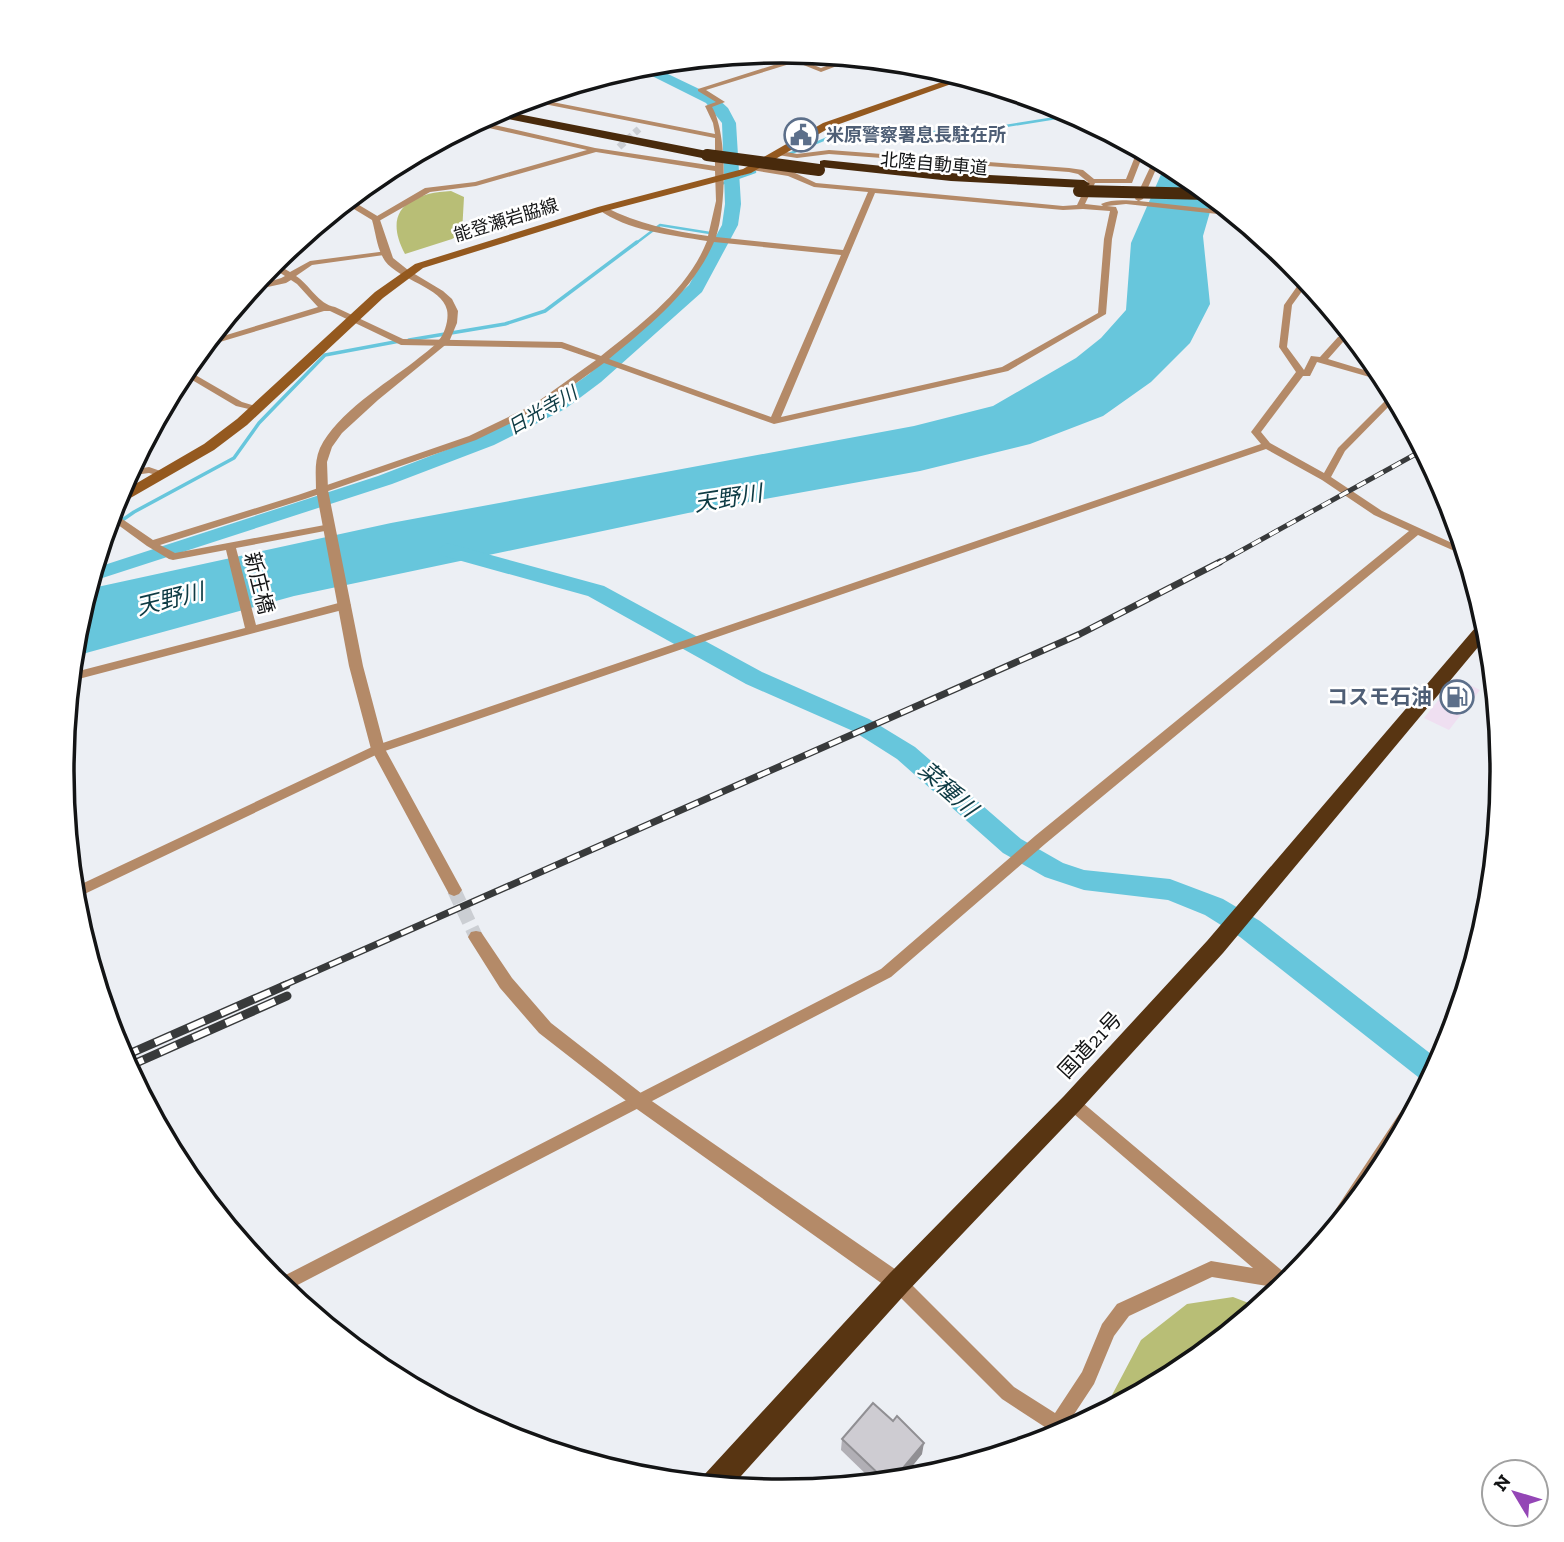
<svg xmlns="http://www.w3.org/2000/svg" width="1564" height="1542" font-family="'Zilla Slab','Noto Sans JP',serif">
<style>
.commercial{fill:#efdff1}
.forest{fill:#b8be76}
.water{fill:#67c6dc}
.lines{fill:none;stroke-linecap:round;stroke-linejoin:round}
.stream-far1{stroke:#67c6dc;stroke-width:2.5}
.stream{stroke:#67c6dc;stroke-width:3.5}
.river{fill:#67c6dc;fill-rule:evenodd}
.minor-tunnel{stroke:#cbced3;stroke-width:7;stroke-dasharray:7 3.5;stroke-linecap:butt}
.tertiary-tunnel{stroke:#cbced3;stroke-width:14;stroke-dasharray:14 7;stroke-linecap:butt}
.minor{fill:#b48a68;fill-rule:evenodd}
.tertiary{fill:#b48a68;fill-rule:evenodd}
.secondary{fill:#94591f;fill-rule:evenodd}
.trunk{fill:#583512;fill-rule:evenodd}
.motorway{fill:#482a0c;fill-rule:evenodd}
.rail-far2-casing{stroke:#383a3b;stroke-width:5}
.rail-far1-casing{stroke:#383a3b;stroke-width:7}
.rail-casing{stroke:#383a3b;stroke-width:9}
.rail-far2{stroke:#fff;stroke-width:3.5;stroke-dasharray:10;stroke-linecap:butt}
.rail-far1{stroke:#fff;stroke-width:4.5;stroke-dasharray:13;stroke-linecap:butt}
.rail{stroke:#fff;stroke-width:6;stroke-dasharray:18;stroke-linecap:butt}
.motorway-bridge{stroke:#482a0c;stroke-width:12}
.wall{fill:#b1afb5}
.shaded-wall{fill:#908f93}
.building{fill:#ceccd2;stroke:#908f93;stroke-width:2}
.labels{text-anchor:middle;stroke-width:5;stroke-linejoin:round;paint-order:stroke}
.far-service-label{font-size:18px;font-weight:bold;fill:#4e5e75;stroke:#fff;text-anchor:start}
.far-street-label{font-size:18px;fill:#131415;stroke:#fff}
.far-water-label{font-size:19px;font-style:italic;fill:#0e3b44;stroke:#fff}
.street-label{font-size:21px;fill:#131415;stroke:#fff}
.service-label{font-size:21px;font-weight:bold;fill:#4e5e75;stroke:#fff;text-anchor:end}
.water-label{font-size:23px;font-style:italic;fill:#0e3b44;stroke:#fff}
.rim{fill:none;stroke:#131415;stroke-width:3.5}
</style>
<rect width="100%" height="100%" fill="#eceff4"/>
<path class="commercial" d="M1456 678 1480 690 1449 730 1424 718Z"/>
<path class="forest" d="M451 191 464 197 462 233 452 239 405 254C382 211 409 193 451 191Z
M1233 1297 1259 1307 1182 1370 1110 1408 1112 1395 1141 1340 1187 1304Z"/>
<path class="water" d="M1166 163 1182 172 1214 198 1203 236 1210 304 1190 343 1151 382 1103 416 1030 444 920 471 688 513 294 596 86 653 73 660 76 630 88 589 391 523 914 426 993 406 1076 358 1101 338 1126 310 1131 243Z"/>
<g class="lines">
<path class="stream-far1" d="M789 154 828 138 987 129 1075 115
M718 185 755 172
M635 244 660 225 710 233 712 229"/>
<path class="stream" d="M409 340 505 324 545 311 637 242
M105 532 134 512 234 458 259 423 325 355 400 341"/>
<path class="river" d="M647 64 716 97 728 108 736 123 741 204 738 225 702 292 601 382 565 409 494 445 392 484 90 582 95 568 378 476 480 437 551 401 589 374 689 285 722 225 725 204 722 123 706 103 634 67Z
M447 543 604 586 762 672 869 719 915 747 1021 839 1063 863 1084 870 1170 879 1223 899 1260 921 1440 1061 1427 1084 1240 937 1205 915 1168 900 1084 890 1045 877 1003 853 897 759 853 731 746 684 588 596 440 555 437 550Z"/>
<path class="minor-tunnel" d="M619 147 639 129"/>
<path class="tertiary-tunnel" d="M454 890 476 937"/>
<path class="minor" d="M850 57 858 58 821 72 796 62 706 90 725 102 712 107C728 134 726 207 716 237L843 250 868 192 814 187 788 176 752 170V166H755L793 172 816 183 1063 206 1077 205 1088 182 1078 174 1069 172 829 154 797 158 778 155 777 153 781 151 797 154 829 150 1069 168 1083 170 1094 179H1126L1138 149 1144 152 1132 183H1095L1085 204 1103 206 1101 204C1111 199 1126 200 1138 201L1135 199 1155 157 1160 160 1143 199 1139 201 1230 211 1236 216 1126 204 1107 206 1116 207 1118 212 1112 239 1106 314 1008 371 774 424 604 363 540 409 476 440 305 499 160 545 175 553 330 524 334 525 335 527 330 530 236 548 256 625 346 601 351 605 350 608 71 681V673L245 628 226 550 173 560 169 559 147 546 110 519 112 512 153 540 298 495 469 436 533 405 596 360 561 348 401 345 330 311H324L203 347 207 341 318 307 297 284 291 280 286 283 249 291C257 281 273 283 285 276L269 266 273 262 290 272 310 261 387 251V255H384L312 265 296 276C310 285 318 304 335 307L403 339 562 342 601 356C641 324 688 290 707 241 671 235 627 231 598 209L605 207C638 224 672 231 708 236L716 201 715 171 596 152 476 186 430 192 379 221 372 219 425 188 475 182 587 150 471 124 477 121 595 148 715 166V138L524 100 532 98 715 134 713 123 705 106 716 102 698 91V89L796 58 821 68ZM875 193 1063 210 1083 209 1110 211 1104 239 1098 313 1002 367 781 417ZM714 242 841 255 771 417 609 359C649 326 693 291 714 242Z
M1303 278 1308 283 1292 305 1287 347 1304 370 1311 356 1320 357 1338 337C1347 336 1355 340 1361 346L1343 342 1328 359 1384 376 1387 382 1317 362 1310 376H1303L1261 432 1270 443 1324 473 1338 448 1393 393 1396 399 1345 451 1331 477 1382 511 1463 548 1466 556 1418 535 1045 844 891 977 286 1291 274 1281 881 969 1035 836 1409 531 1374 515 1322 480 1266 449 382 752 74 899 73 888 374 746 1261 444 1251 432 1296 372 1279 347 1284 305Z
M185 369 242 402 262 408 257 411 236 406 182 374Z
M149 467 169 474 164 477 149 473 127 476 130 470Z
M1428 1076 1431 1077 1390 1154 1371 1184 1320 1243 1318 1238 1320 1233 1423 1078Z
M1072 1096 1077 1098 1286 1274 1288 1280 1286 1284 1280 1288 1212 1277 1129 1316 1114 1336 1094 1384 1067 1425 1069 1430 1054 1437 1051 1431 1002 1399 892 1289 890 1283 892 1277 898 1275 904 1277 1014 1387 1055 1413 1082 1372 1102 1324 1117 1304 1211 1261 1253 1268 1067 1108 1065 1103 1067 1098Z"/>
<path class="tertiary" d="M349 199 379 217 393 258 408 270 443 291 452 299 458 311 457 323 449 342 378 400 342 433 332 447 327 462 328 490 363 666 385 749 462 890 459 894 454 896 449 894 371 749 349 666 316 490C316 475 314 462 320 448 337 413 385 384 415 361 423 354 433 348 439 340 445 333 449 319 447 310 442 287 399 280 385 261 377 249 376 234 372 220L344 203Z
M476 931 481 932 512 978 551 1023 646 1097 905 1276 907 1283 905 1290 898 1292 891 1290 634 1107 539 1033 500 988 471 942 468 937 471 932Z"/>
<path class="secondary" d="M959 76 968 78 831 127 751 173 606 211 423 268 383 298 247 425 214 450 120 504 114 505 118 494 204 444 237 419 375 292 415 264 598 207 743 169 823 123Z"/>
<path class="trunk" d="M1485 620 1489 634 1223 953 1080 1110 907 1292 732 1486 701 1483 704 1475 889 1274 1064 1096 1207 941 1481 621Z"/>
<path class="motorway" d="M498 110 707 151 713 155 707 159 488 115Z
M824 160 951 173 1084 180 1090 184 1084 188 951 181 820 167V161Z"/>
<defs>
<path id="rail-far2" d="M1217 564 1423 450"/>
<path id="rail-far1" d="M282 986 1080 634 1220 562"/>
<path id="rail" d="M122 1057 286 985
M127 1067 287 996"/>
</defs>
<use href="#rail-far2" class="rail-far2-casing"/>
<use href="#rail-far1" class="rail-far1-casing"/>
<use href="#rail" class="rail-casing"/>
<use href="#rail-far2" class="rail-far2"/>
<use href="#rail-far1" class="rail-far1"/>
<use href="#rail" class="rail"/>
<path class="motorway-bridge" d="M707 155 819 170
M1079 191 1209 194"/>
</g>
<path class="wall" d="M842 1439 922 1454 901 1480 874 1482 841 1450Z"/>
<path class="shaded-wall" d="M924 1443 922 1454 901 1480H893Z"/>
<path class="building" d="M873 1403 893 1421 897 1416 924 1443 893 1480 886 1481 842 1439Z"/>
<defs>
<symbol id="civic-ring" viewBox="-11 -11 22 22"><circle r="9.5" fill="#fff" stroke="#5c6f8a" stroke-width="1.5"/><path d="M-.6-6.5H3V-4.5H.6V-3L4-1V1h2V6H-6V1h2V-1L-.6-3ZM-1.2 2.5V6h2.4V2.5Z" fill="#5c6f8a"/></symbol>
<symbol id="fuel-ring" viewBox="-11 -11 22 22"><circle r="9.5" fill="#fff" stroke="#5c6f8a" stroke-width="1.5"/><path d="M-5.5-6h7V0h2V4h1.3V-2.5L3-4.5l.8-.8L6-3V5H2.5V1h-1V6h-7ZM-4.2-4.7v3.2H.2V-4.7Z" fill="#5c6f8a"/></symbol>
</defs>
<g fill-rule="evenodd">
<use href="#civic-ring" x="782" y="116" width="38" height="38"/>
<use href="#fuel-ring" x="1438" y="678" width="38" height="38"/>
</g>
<g class="labels">
<g class="far-service-label">
<text x="826" y="141">米原警察署息長駐在所</text>
</g>
<g class="far-street-label">
<text transform="translate(934 164) rotate(5)" y="6">北陸自動車道</text>
<text transform="translate(506 220) rotate(-17)" y="6">能登瀬岩脇線</text>
</g>
<g class="far-water-label">
<text transform="translate(542 410) rotate(-30)" y="7">日光寺川</text>
</g>
<g class="street-label">
<text transform="translate(259 583) rotate(76)" y="7">新庄橋</text>
<text transform="translate(1090 1045) rotate(-47)" y="7">国道21号</text>
</g>
<g class="service-label">
<text x="1432" y="704">コスモ石油</text>
</g>
<g class="water-label">
<text transform="translate(728 498) rotate(-9)" y="8">天野川</text>
<text transform="translate(170 599) rotate(-14)" y="8">天野川</text>
<text transform="translate(948 789) rotate(42)" y="8">菜種川</text>
</g>
</g>
<path d="M0 0H1564V1542H0ZM74 771a708 708 0 1 1 1416 0a708 708 0 1 1-1416 0Z" fill="#fff" fill-rule="evenodd"/>
<path class="rim" d="M74 771a708 708 0 1 1 1416 0a708 708 0 1 1-1416 0Z"/>
<g transform="translate(1515 1493) rotate(308)"><circle r="33" fill="#ffffff" stroke="#a1a1a1" stroke-width="2"/>
<path d="M0-5L12 26L0 18L-12 26Z" fill="#9446b6"/>
<text y="-10" font-size="19" font-weight="bold" text-anchor="middle" fill="#131415">N</text>
</g>
</svg>
